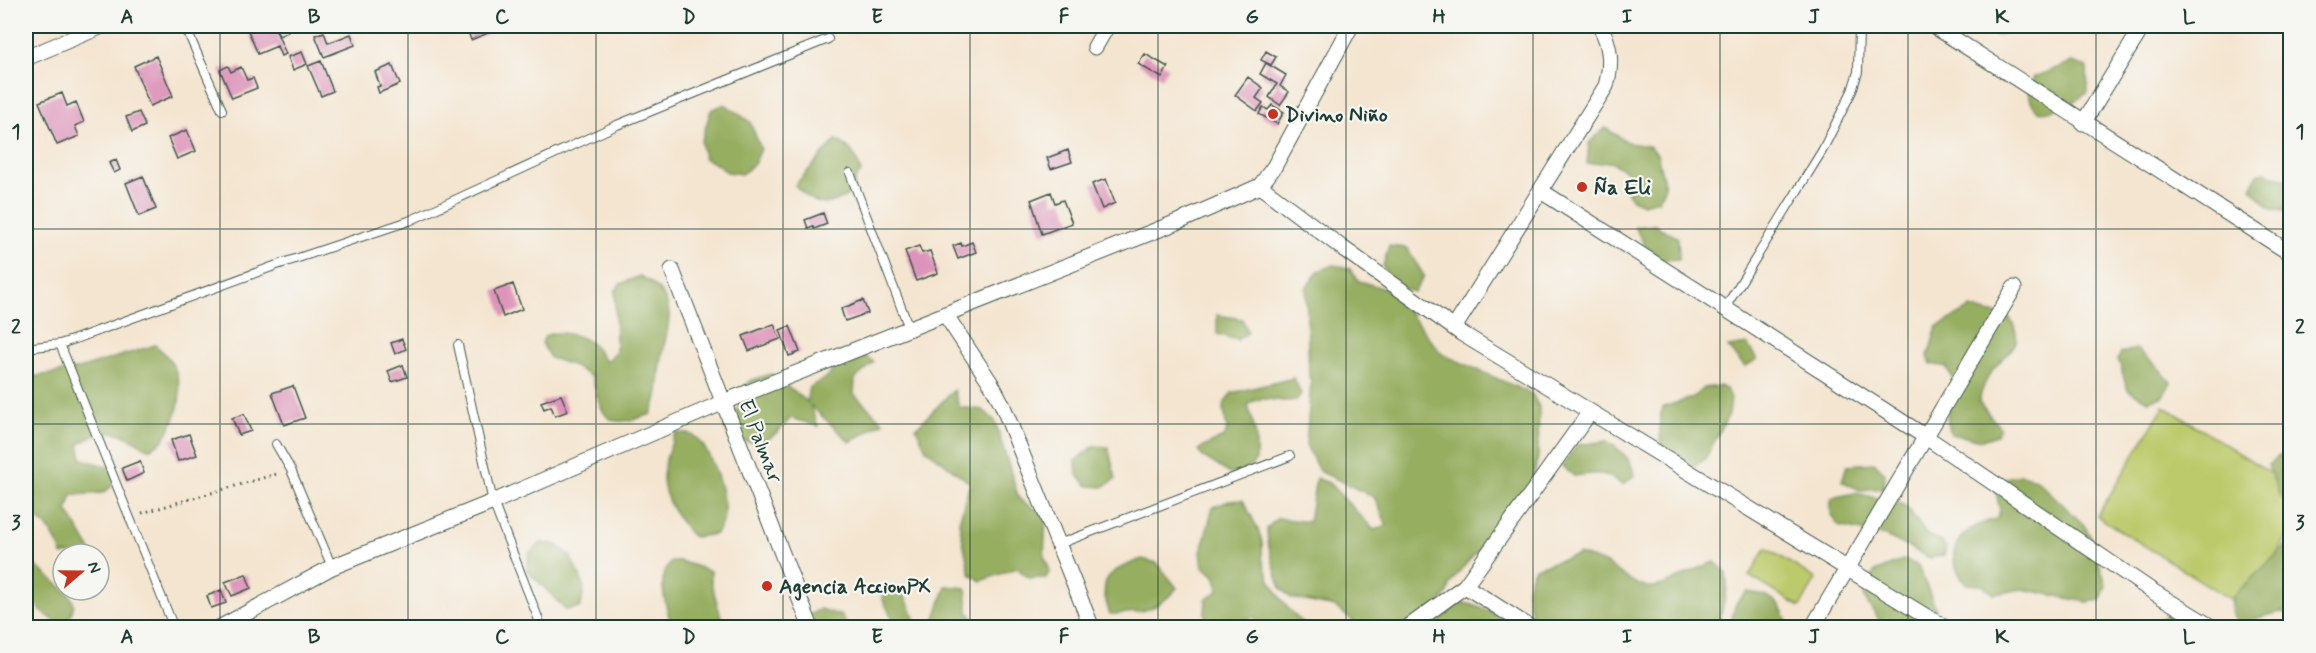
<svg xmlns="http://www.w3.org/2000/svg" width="2316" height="653" font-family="Mynerve,sans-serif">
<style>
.green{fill:#bdca6c;stroke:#6e8450;stroke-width:1.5}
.forest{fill:#96ae60;stroke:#5a764a;stroke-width:1.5}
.building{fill:#dd94ba}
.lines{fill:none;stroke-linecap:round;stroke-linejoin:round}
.service-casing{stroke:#3f564b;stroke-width:10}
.minor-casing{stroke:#3f564b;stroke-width:17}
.path{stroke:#3f564b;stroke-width:3;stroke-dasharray:1.5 4.5;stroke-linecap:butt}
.service{stroke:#fff;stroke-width:8}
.minor{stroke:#fff;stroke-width:15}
.grid{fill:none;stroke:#1f3d34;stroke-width:1.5;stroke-opacity:0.55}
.poi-dot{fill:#c8321e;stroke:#f6f6f2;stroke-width:2}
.labels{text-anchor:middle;stroke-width:4.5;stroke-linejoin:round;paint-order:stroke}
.poi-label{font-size:21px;font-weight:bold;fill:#1f3d34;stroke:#f6f6f2;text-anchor:start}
.street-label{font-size:21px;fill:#1f3d34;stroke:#f6f6f2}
.neatline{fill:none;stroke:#1f3d34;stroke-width:2}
.grid-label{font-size:20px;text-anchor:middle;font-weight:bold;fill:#1f3d34}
</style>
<rect width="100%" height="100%" fill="#f6f6f2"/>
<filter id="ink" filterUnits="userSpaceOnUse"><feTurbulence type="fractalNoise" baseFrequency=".0167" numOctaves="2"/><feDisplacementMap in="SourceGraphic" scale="12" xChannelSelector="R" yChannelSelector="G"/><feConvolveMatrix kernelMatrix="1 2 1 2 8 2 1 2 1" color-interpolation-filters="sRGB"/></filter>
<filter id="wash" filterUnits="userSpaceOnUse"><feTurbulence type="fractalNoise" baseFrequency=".008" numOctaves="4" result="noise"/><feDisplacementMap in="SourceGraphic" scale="24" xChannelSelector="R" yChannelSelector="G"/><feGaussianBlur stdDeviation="1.35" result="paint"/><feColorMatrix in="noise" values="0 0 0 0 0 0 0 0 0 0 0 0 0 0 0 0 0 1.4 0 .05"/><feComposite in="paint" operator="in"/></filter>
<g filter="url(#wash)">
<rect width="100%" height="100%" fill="#f4e5d0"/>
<path class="green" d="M2164 406 2290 485V532L2244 608 2097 516Z
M1766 548 1816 579 1800 607 1749 576Z"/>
<path class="forest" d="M1978 26H2029L1996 35 1980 31Z
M2072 62 2087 67 2088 92C2081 99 2048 115 2039 111 2032 107 2030 98 2028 91L2034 77Z
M725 104 750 122 761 149 754 164 742 174 727 172 718 165 704 158 701 142 711 110Z
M1605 128 1629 143 1649 146 1657 154 1665 187 1658 200 1643 204 1632 199 1625 189 1628 172 1611 162 1587 164 1589 143Z
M836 140C852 148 857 156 861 173L856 177 852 192C827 210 815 207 795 185Z
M2265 172 2290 181V212L2272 209 2251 188 2258 174Z
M1655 225 1678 238 1679 259 1663 260 1645 246 1635 227Z
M1389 246 1407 248 1424 276 1414 292 1391 285 1383 266Z
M1333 265 1349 268 1359 281 1392 291 1442 354 1532 394 1539 407 1538 458 1530 491 1459 572 1450 585 1448 593 1422 627H1361L1335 607 1291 598 1281 588 1276 573 1268 544 1267 528 1278 518 1309 522 1316 478 1329 483 1374 530 1387 525 1374 497 1319 471 1306 445 1311 382 1309 376 1306 288 1318 271Z
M640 276C684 300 666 325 661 364 658 384 660 394 651 414 605 430 603 420 592 377L572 365 550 358 542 343 545 336C557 330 580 334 591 343 597 348 601 357 606 362L616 352 615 291 620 284Z
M1971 308 2009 317C2027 347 2009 348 1993 370 1986 379 1981 391 1979 402L2000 428 1997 435 1982 440 1951 434 1947 418 1954 380 1946 367 1931 364 1928 356 1937 327Z
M1217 315 1242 319 1248 332 1237 340 1217 334Z
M1747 344 1757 359 1745 367 1728 347Z
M155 345C182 365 186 397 171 426 168 431 165 439 161 442 158 445 152 447 148 449 119 431 111 425 79 444L82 459 112 468 116 483 103 493 72 495 67 510 93 554H63V556C55 538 49 522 29 515L26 517V378L79 369Z
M2136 349 2156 365 2171 382 2162 397 2148 401 2128 390 2118 359 2121 353Z
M855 350 874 362 855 379 854 394 883 422 850 442 810 405 818 426 791 418C767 443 767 445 731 439L724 427 738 409 744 387 749 381 771 374 808 402C805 381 817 387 829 375 834 371 837 360 839 353Z
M1294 378 1301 394 1296 400C1277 404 1266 393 1248 404L1256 435V460L1247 471 1230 474 1202 456 1198 450 1225 436 1227 429 1223 405 1232 393Z
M1720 386 1727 390 1731 398 1729 414 1705 459 1692 468 1666 461C1661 444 1656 425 1663 407L1692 398 1704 388Z
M954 390 959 407 983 410 995 421 1019 499 1046 516 1044 556 1050 571 1046 578H1029L1017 568 981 581 970 574 959 522 970 483 926 449 916 428Z
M676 433C682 433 689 433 694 436 711 447 729 502 723 521 721 525 718 530 716 534L694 537C681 525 663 498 663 479 663 464 670 446 676 433Z
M1607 441C1621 451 1632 458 1634 476L1622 485C1605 470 1595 473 1574 476L1562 466 1577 445Z
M1094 446 1108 447 1116 479 1103 487 1088 486 1077 475 1076 460Z
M2279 456 2290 458V506L2279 494 2268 465Z
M1875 463 1885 473 1884 488 1860 490 1842 481 1847 465Z
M2020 475 2036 479 2084 525 2092 539 2106 585 2101 600 2086 602 2023 589 1994 594 1982 585 1967 584C1938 552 1961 527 1997 519L2000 511 1996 491 2006 478Z
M1855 493 1900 503 1907 507 1926 534 1941 541 1946 547 1944 555 1930 558 1886 536 1838 526C1833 516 1827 509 1831 498Z
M1243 500C1249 513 1260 529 1262 543 1263 549 1261 555 1263 561 1270 585 1288 616 1311 627H1263L1254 617 1219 627H1210L1205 614 1206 599 1218 591 1216 577 1203 567 1201 552 1213 507 1229 501Z
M26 538 33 549V564L63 588V590L68 592 74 604 70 619 55 621 41 611 26 592Z
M2290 542V614L2281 612 2237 623 2231 612 2232 597Z
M541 543 555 544 569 554 584 585 581 607 566 610 527 570 529 554Z
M1579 554C1588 558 1601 560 1610 566 1625 576 1639 591 1659 586 1679 581 1695 567 1715 562L1726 572 1727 588 1720 619 1725 627H1536C1529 603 1521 591 1535 568Z
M1142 559 1157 563 1177 588C1156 612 1140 613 1110 614 1096 576 1109 572 1142 559Z
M1903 560 1918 565 1936 609 1921 626V627H1881V622L1864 598 1865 583 1875 572Z
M679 561 711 571V582L724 627H672C667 608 655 578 671 562Z
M946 586 966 588 968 611 976 624 972 627H932Z
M889 589 904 594 914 616 912 627H897L883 600 882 592Z
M1747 592C1772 594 1783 603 1788 627H1730L1736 603Z
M1461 602 1491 611 1506 627 1430 628Z
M820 609 842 616 847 627H805L806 617Z
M2172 612 2204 628H2143Z"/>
<g id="blocks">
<path class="building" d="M246 26H274L286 54 281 56 277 46 258 54Z
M275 26H285L288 32 279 36Z
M466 26H496L498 29 471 40Z
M324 32 328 43 351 34 355 45 324 57 315 35Z
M1266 51 1276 57 1271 65 1261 60Z
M302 52 307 64 293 70 288 57Z
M1145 54 1168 67 1162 78 1138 64Z
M156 56 173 96 150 106 134 66Z
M321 61 333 91 321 96 308 66Z
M1266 63 1286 75 1280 86 1289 92 1280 105 1269 97 1277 84 1260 74Z
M392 65 400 84 379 93 377 87 380 86 375 72Z
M228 66 231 72 241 67 247 80 253 78 257 88 232 98 220 70Z
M1248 77 1263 88 1256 98 1263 103 1257 111 1235 95Z
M62 93 67 106 76 102 84 122 75 126 79 136 57 145 39 102Z
M1272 105 1284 112 1277 124 1259 114 1263 107 1268 110Z
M139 112 145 126 132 132 126 117Z
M187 130 196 151 177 159 168 138Z
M1068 150 1072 162 1051 169 1047 158Z
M116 160 120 170 114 173 109 163Z
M143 176 156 209 139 216 126 183Z
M1106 179 1115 203 1102 209 1092 184Z
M1051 192 1055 203 1063 200 1072 223 1042 234 1031 200Z
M823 213 827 224 814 229 813 226 808 228 805 220Z
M972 242 976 252 958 259 953 246 961 243 962 246Z
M919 246 922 253 930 251 938 273 916 281 905 251Z
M513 284 522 309 503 317 494 291Z
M863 300 868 313 845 321 841 309Z
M774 324 780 339 749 351 743 336Z
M790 326 800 352 789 356 780 330Z
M402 339 406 349 395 354 391 343Z
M403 365 407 377 392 382 388 371Z
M293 386 305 418 284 425 272 393Z
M561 395 568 411 555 416 551 406 544 409 541 402Z
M244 414 251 431 239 435 232 418Z
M189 434 197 455 178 461 171 440Z
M140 461 144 473 127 481 122 468Z
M246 574 251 588 232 596 225 582Z
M221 590 226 603 211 608 207 596Z"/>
</g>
</g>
<g filter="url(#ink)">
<use href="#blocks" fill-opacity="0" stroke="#3f564b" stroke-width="1.5"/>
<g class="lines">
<defs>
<path id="service" d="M185 26 222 110
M850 173 909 328
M1725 308 1822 151 1852 91 1858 72 1859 26
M60 344 174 628
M458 345 493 502 542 628
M26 348 60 344 78 338 277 265 409 221 617 125 828 39
M276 444 291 470 332 567
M1059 544 1290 456"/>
<path id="minor" d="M1934 26 2290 253
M1095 47 1107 26
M26 58 102 26
M2083 123 2143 26
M1260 186 1341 247 1461 333 1945 628
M1541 191 1926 437 2152 591 2213 628
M672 270 811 628
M945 314 992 385 1002 404 1092 628
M1454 328 1606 86C1612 64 1611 46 1600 26
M1465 586 1531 628
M219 628 332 567 493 502 724 402 1185 219 1260 186 1274 167 1351 26
M1407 628 1465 586 1590 412
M1812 628 2014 288"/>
</defs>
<use href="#service" class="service-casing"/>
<use href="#minor" class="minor-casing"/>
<path class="path" d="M142 513 280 473"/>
<use href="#service" class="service"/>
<use href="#minor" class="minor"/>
</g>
</g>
<path class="grid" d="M220 26V628M408 26V628M596 26V628M783 26V628M970 26V628M1158 26V628M1346 26V628M1533 26V628M1720 26V628M1908 26V628M2096 26V628M26 229H2290M26 424H2290"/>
<g class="poi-dot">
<circle cx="1273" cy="114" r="6"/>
<circle cx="1582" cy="187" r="6"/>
<circle cx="767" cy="586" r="6"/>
</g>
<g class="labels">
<g class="poi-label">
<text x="1285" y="121">Divino Niño</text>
<text x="1594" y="194">Ña Eli</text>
<text x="779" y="593">Agencia AccionPX</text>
</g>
<g class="street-label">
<text transform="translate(761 441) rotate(69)" y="7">El Palmar</text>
</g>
</g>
<rect width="2316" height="653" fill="none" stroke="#f6f6f2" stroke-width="66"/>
<g transform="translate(81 572) rotate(70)"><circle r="28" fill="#f6f6f2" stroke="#a0aca6" stroke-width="1.5"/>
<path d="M0-4.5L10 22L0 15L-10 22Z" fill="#c8321e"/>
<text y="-9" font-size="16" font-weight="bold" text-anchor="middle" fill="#1f3d34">N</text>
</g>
<rect x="33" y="33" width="2250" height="587" class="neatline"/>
<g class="grid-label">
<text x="127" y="23">A</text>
<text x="314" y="23">B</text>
<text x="502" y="23">C</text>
<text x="689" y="23">D</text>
<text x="877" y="23">E</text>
<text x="1064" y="23">F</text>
<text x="1252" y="23">G</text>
<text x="1439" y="23">H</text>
<text x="1627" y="23">I</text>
<text x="1814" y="23">J</text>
<text x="2002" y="23">K</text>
<text x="2189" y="23">L</text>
<text x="16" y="138">1</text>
<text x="2300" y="138">1</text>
<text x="16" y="333">2</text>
<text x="2300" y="333">2</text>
<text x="16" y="529">3</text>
<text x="2300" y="529">3</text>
<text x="127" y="643">A</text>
<text x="314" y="643">B</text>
<text x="502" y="643">C</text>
<text x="689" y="643">D</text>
<text x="877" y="643">E</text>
<text x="1064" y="643">F</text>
<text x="1252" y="643">G</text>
<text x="1439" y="643">H</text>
<text x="1627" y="643">I</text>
<text x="1814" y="643">J</text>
<text x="2002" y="643">K</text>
<text x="2189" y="643">L</text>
</g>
</svg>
